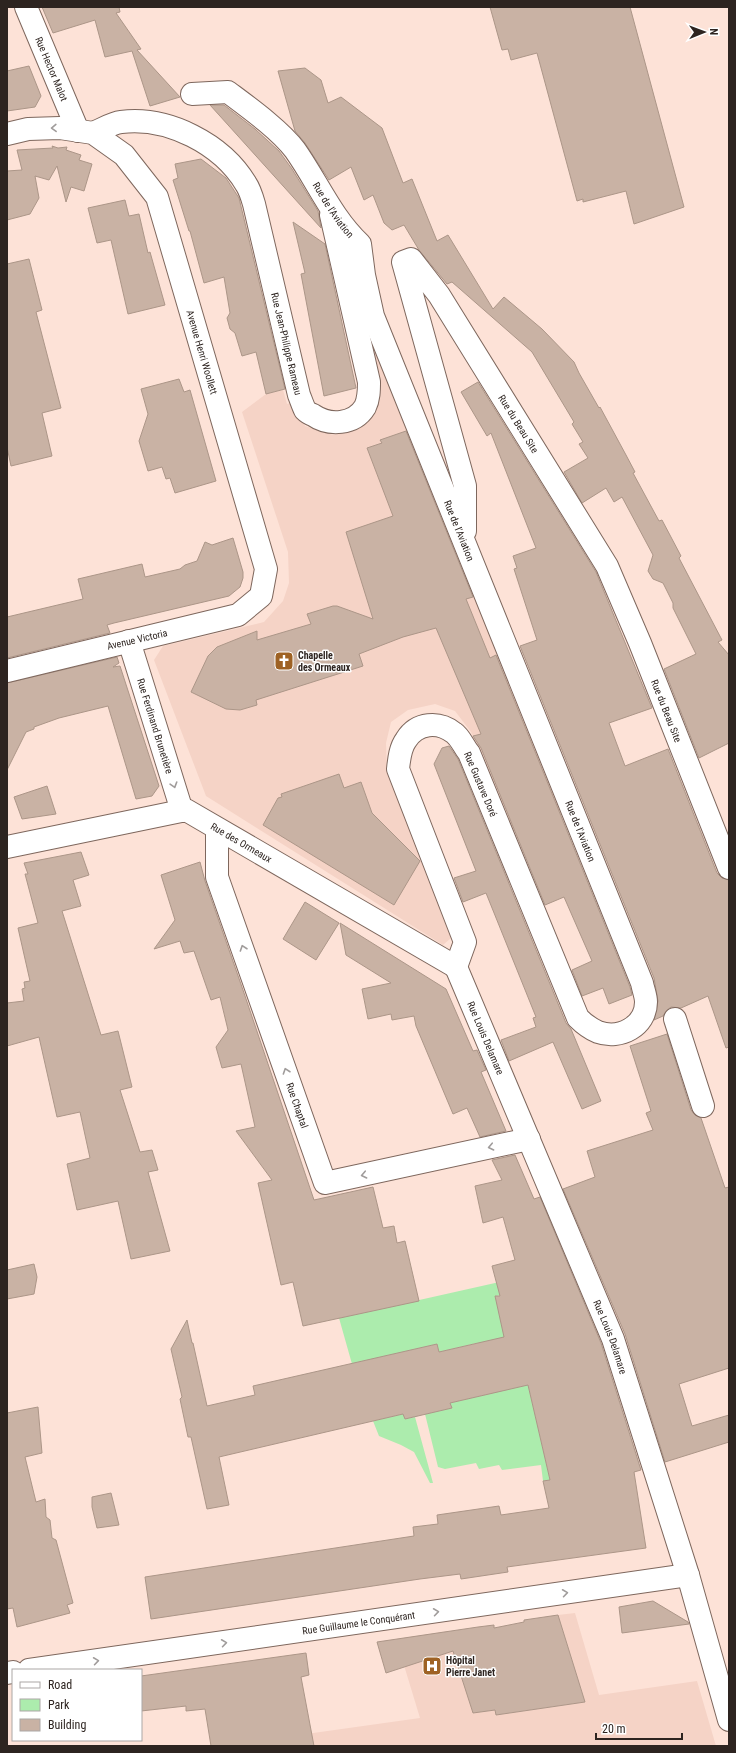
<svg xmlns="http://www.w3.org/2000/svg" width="736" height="1753" font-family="'Roboto Condensed',sans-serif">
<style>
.built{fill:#f5d3c6}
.green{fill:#acecad}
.building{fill:#c9b2a4;stroke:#ac9688}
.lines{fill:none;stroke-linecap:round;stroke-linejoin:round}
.street-casing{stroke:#7e675d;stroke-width:24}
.street{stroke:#fff;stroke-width:22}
.oneway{stroke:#a09c9b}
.labels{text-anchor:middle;stroke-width:3;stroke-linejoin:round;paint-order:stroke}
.street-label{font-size:10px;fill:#2d2420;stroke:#fff}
.poi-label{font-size:10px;font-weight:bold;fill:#2d2420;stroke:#fff;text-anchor:start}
</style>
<rect width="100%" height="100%" fill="#fde2d7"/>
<path class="built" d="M365 320 564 813 512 832 471 732 455 711 435 704 408 710 391 722 386 743 387 772 451 938 443 945 206 796 154 660 163 646 264 622 283 601 289 583 288 552 242 412 266 394 283 390 287 404 291 403 305 426 333 435 356 429 369 419 377 406Z
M575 1613 599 1695 697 1681 716 1746H299V1735L420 1718 396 1639 448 1631 474 1713 495 1710 497 1715 585 1702 558 1615Z"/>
<path class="green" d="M504 1281 507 1294 496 1296 527 1380 550 1480 543 1481 541 1465 502 1470 499 1465 479 1469 476 1463 445 1469 438 1467 425 1414 452 1408 450 1403 489 1394 477 1343 439 1352 437 1344 352 1364 339 1318Z
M403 1414 405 1419 415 1417 433 1483H430L414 1452 401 1445 379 1436 373 1421Z"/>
<path class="building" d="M42 7H119L120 12 116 13 141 49 137 50 180 97 150 106 132 51 105 57 95 20 53 33Z
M490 7H630L684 207 634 224 626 191 583 202V199L577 201 537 53 511 60 508 49 502 50Z
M29 66 41 96 35 107 7 111V71Z
M305 68 321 80 328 103 341 97 382 128 403 183 412 179 437 241 448 235 493 309 504 297 542 329 574 362 579 373 599 408 600 407 626 455 635 472 633 473 659 521 662 520 681 556 679 558 722 640 718 642 729 655V743L699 758 664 669 696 654 673 608V603L663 583 653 579 648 571 653 555 622 497 614 502 606 488 582 503 564 472 588 458 579 444 583 442 572 424 574 422 532 352 452 282 447 284 419 250 404 225 392 230 384 223 373 195 364 200 351 167 329 180 305 143 295 131 278 71Z
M210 105H224L255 129 279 151 292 169 318 211 321 228Z
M52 146 58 148 67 147 66 150 81 155 79 160 92 164 84 191 71 187 66 202 57 166 49 180 35 176 39 198 30 214 7 220V171L22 170 17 150 53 148Z
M201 159 226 178 239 198 285 389 266 394 256 352 242 356 235 333 230 329 227 318 230 313 224 277 204 283 190 231H189L173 180 178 178 175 164Z
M125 200 129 216 139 214 148 253 150 252 165 305 128 314 111 240 97 243 88 208Z
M293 222 325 244 356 388 324 396 301 274 305 273Z
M29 259 42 310 36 312 61 408 42 413 52 456 11 466 7 447V264Z
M179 379 184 392 190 390 216 481 175 493 170 478 166 479 162 467 148 471 139 441 148 414 141 389Z
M478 382 596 572 652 708 609 723 625 766 668 749 717 873 722 878 729 880V1047L726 1048 708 996 681 1008 671 1007 666 1011 663 1016 654 1020 658 1001 654 978 520 646 537 640 514 569 517 568 513 556 536 548 491 433 487 436 461 392Z
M406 431 473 597 466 599 490 658 496 655 630 987 632 995 609 1004 603 988 582 996 572 970 592 961 564 897 545 905 481 748 473 736 481 734 436 628 403 637 359 654 363 666 256 700 257 705 240 710 226 709 191 692 208 656 217 647 257 631V640L311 624 307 614 333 606H337L373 619 346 532 393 516 367 448 382 443 380 440Z
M233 538 243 572V578L240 587 229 596 114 623 107 625 110 633 7 658V617L83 599 78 579 142 564 145 577 180 569 185 565 197 561 205 542 212 545Z
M117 657 119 663 113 667 120 666 159 786 152 796 136 799 108 706 59 718 34 727V729L26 732 7 770V683Z
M449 746 458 759 566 1023 571 1029 601 1101 582 1109 553 1042 509 1061 501 1040 536 1027 533 1018 536 1017 486 893 463 902 454 878 476 871 434 764 442 748Z
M339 774 344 788 361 782 372 813 420 861 394 905 263 825 278 798 282 797 281 794Z
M47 786 56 814 22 819 14 797Z
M81 852 89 875 73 880 81 906 62 911 101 1035 118 1031 132 1087 120 1090 140 1152 152 1150 158 1170 148 1172 170 1251 131 1259 118 1201 77 1210 67 1164 90 1158 80 1112 57 1117 39 1037 7 1046V1003L24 1001 22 989 25 988 24 982 30 981 18 928 38 923 25 874H28L24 863Z
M200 862 205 881 243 990 314 1200 373 1187 383 1228 394 1226 397 1243 405 1241 419 1301 303 1326 293 1282 281 1285 258 1183 272 1180 236 1131 255 1127 241 1064 222 1068 216 1047 228 1030 220 997 211 1000 194 951 184 953 180 941 154 949 175 920 161 875Z
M305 902 339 923 316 960 283 939Z
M340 923 446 989 473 1051 477 1050 486 1070 481 1072 506 1131 480 1137 467 1108 453 1114 416 1026 414 1016 392 1020 391 1014 368 1019 362 989 391 983 346 955Z
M667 1034 691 1110 695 1115 701 1118 725 1188 729 1187V1368L679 1384 692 1426 729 1415V1442L665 1462 625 1334 563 1189 595 1177 587 1151 653 1130 646 1113 651 1111 630 1046Z
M515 1155 534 1199 540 1197 601 1343 641 1470 634 1472 646 1548 507 1567 508 1572 461 1579 460 1574 420 1579 151 1619 145 1577 414 1536 413 1527 438 1524 437 1515 499 1506 501 1515 549 1508 543 1481 550 1480 528 1385 450 1403 452 1408 405 1419 403 1414 219 1457 229 1505 207 1509 191 1437H188L180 1399 182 1397 171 1349 187 1320 192 1343H193L207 1406 255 1395 253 1386 437 1344 439 1352 504 1337 495 1296H500L492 1266 515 1260 503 1217 483 1223 475 1186 502 1180 492 1160Z
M34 1264 37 1277 34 1294 7 1299V1270Z
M38 1407 42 1453 25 1457 36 1502 45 1499 46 1517 50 1520 52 1538 56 1540 73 1603 67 1605 70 1613 17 1627 13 1608 7 1609V1413Z
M111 1493 119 1525 97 1528 92 1507V1497Z
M653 1601 688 1622 689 1624 622 1633 619 1607Z
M558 1615 585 1702 496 1715 495 1710 473 1713 453 1651 386 1673 377 1642 478 1627 494 1625V1628L524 1622V1620Z
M306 1653 309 1675 301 1677 314 1746H211L205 1709 186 1711V1706L141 1711V1676Z"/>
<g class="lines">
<defs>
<g id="street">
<path id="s1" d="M26 7 78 131"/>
<path id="s2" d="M192 94 228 92C248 107 280 130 295 150 317 181 332 218 360 244L364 275 373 316 642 983C643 989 646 996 646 1002 646 1026 620 1040 598 1032 591 1029 584 1024 578 1018L469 753C464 747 460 737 454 733 439 721 417 722 406 740 400 748 399 760 398 769L465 942 456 967"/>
<path id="s3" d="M93 133C101 130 112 123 121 122 168 116 222 144 246 184 250 190 252 197 254 204L299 395C301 400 303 406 305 410 307 412 310 414 313 415 329 426 354 425 365 407 369 399 369 390 369 382L331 215"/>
<path id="s4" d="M7 134 28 129 60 128 93 133 124 155 157 197 266 569 261 596 238 615 7 671"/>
<path id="s5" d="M465 531V486L403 262 411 259 439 295 607 566 640 643 729 868"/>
<path id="s6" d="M129 641 182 811"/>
<path id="s7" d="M217 829V877L325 1183 529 1139"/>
<path id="s8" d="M7 847 186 810 456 967"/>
<path id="s9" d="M456 967 613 1339 688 1575 729 1720"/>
<path d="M675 1019 703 1106"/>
<path id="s10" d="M29 1670 688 1575"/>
<path d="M7 1673 13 1672"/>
</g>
</defs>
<use href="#street" class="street-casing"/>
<use href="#street" class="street"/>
</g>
<defs><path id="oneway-chevron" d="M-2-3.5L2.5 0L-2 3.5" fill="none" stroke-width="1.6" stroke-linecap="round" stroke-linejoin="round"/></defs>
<g class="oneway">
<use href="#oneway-chevron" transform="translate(54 128) rotate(178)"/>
<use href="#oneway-chevron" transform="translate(174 785) rotate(73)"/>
<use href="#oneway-chevron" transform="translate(243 948) rotate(-109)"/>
<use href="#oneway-chevron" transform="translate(286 1071) rotate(-109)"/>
<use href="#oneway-chevron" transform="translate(491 1147) rotate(168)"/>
<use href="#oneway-chevron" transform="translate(364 1175) rotate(168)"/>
<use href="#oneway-chevron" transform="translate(565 1593) rotate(-8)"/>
<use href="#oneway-chevron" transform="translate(436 1612) rotate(-8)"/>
<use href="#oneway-chevron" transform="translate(224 1643) rotate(-8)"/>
<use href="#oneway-chevron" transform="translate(96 1661) rotate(-8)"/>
</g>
<defs>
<symbol id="church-square" viewBox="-11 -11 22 22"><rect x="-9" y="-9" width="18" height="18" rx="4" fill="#9e6224" stroke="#fff"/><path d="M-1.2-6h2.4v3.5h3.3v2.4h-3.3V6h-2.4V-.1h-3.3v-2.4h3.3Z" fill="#fff"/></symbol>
<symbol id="hospital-square" viewBox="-11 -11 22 22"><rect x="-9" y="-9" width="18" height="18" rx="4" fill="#9e6224" stroke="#fff"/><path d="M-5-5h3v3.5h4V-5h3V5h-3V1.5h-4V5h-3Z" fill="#fff"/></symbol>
</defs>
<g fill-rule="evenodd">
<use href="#church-square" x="273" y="650" width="22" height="22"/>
<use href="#hospital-square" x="421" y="1655" width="22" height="22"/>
</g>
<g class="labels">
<g class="street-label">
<text dy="4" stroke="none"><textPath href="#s1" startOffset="67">Rue Hector Malot</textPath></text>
<text dy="4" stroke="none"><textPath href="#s2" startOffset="196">Rue de l'Aviation</textPath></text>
<text dy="4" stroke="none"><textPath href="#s3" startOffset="342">Rue Jean-Philippe Rameau</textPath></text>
<text dy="4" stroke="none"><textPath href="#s4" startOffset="340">Avenue Henri Woollett</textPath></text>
<text dy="4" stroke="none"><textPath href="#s5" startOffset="483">Rue du Beau Site</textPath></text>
<text dy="4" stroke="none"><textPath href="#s2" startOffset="544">Rue de l'Aviation</textPath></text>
<text transform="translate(137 639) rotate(-13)" y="4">Avenue Victoria</text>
<text dy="4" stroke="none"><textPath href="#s5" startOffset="807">Rue du Beau Site</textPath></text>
<text dy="4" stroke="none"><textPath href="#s6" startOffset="89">Rue Ferdinand Brunetière</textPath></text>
<text transform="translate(481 784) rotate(67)" y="4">Rue Gustave Doré</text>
<text dy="4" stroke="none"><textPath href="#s2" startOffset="868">Rue de l'Aviation</textPath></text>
<text dy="4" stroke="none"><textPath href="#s8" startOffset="247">Rue des Ormeaux</textPath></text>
<text dy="4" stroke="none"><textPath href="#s9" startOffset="77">Rue Louis Delamare</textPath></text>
<text dy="4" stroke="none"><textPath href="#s7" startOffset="290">Rue Chaptal</textPath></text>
<text dy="4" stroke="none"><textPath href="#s9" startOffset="401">Rue Louis Delamare</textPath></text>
<text dy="4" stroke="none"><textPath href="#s10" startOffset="333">Rue Guillaume le Conquérant</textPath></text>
</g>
<g class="poi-label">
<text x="298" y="659">Chapelle<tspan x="298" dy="12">des Ormeaux</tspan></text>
<text x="446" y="1664">Hôpital<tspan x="446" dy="12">Pierre Janet</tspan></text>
</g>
</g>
<rect width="736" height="1753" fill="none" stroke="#2d2420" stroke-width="16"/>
<rect x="12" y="1669" width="130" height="72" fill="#ffffff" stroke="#aba7a6"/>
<rect x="20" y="1682" width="20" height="6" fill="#ffffff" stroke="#aba7a6"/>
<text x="48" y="1689" font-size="12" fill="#2d2420">Road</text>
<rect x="20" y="1699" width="20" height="12" fill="#acecad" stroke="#aba7a6"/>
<text x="48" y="1709" font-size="12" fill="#2d2420">Park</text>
<rect x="20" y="1719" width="20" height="12" fill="#c9b2a4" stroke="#aba7a6"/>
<text x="48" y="1729" font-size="12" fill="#2d2420">Building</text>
<g transform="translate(704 32) rotate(89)" stroke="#ffffff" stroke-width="3" paint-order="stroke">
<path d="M0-3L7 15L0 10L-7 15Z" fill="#2d2420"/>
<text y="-6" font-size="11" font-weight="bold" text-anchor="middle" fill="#2d2420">N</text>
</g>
<path d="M596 1733v6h86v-6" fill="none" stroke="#2d2420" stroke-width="2"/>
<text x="602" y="1733" font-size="12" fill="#2d2420" stroke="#ffffff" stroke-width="3" paint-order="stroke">20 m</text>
</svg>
